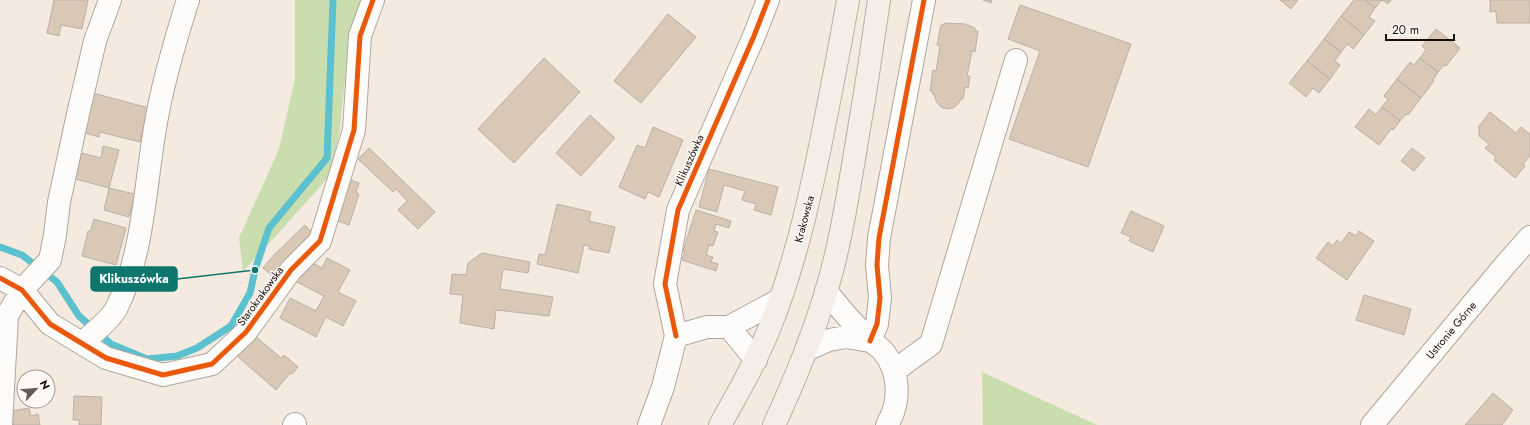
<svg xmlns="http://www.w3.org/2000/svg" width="1530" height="425" font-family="Jost,sans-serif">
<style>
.green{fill:#caddae}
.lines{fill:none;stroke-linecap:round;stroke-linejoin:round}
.stream{stroke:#5cc1ce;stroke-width:7}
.building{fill:#dac8b6;stroke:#b9b0a8}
.minor-casing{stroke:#aea69e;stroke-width:24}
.major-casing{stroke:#bcaea2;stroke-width:24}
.minor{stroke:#fefcfa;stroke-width:22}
.major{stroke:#f4ede8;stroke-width:22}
.cycleway-casing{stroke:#fef9f6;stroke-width:8}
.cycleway{stroke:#e8590c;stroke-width:5}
.labels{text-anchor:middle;stroke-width:3;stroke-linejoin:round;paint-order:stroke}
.street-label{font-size:11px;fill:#150e08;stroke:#fef9f6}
.leader{fill:none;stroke:#0f766e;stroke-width:1.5}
.callout-dot{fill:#0f766e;stroke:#fef9f6;stroke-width:1.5}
.callout{fill:#0f766e;stroke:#0f766e;stroke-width:1.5}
.callout-label{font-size:12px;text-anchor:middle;font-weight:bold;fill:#fff}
</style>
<rect width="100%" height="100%" fill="#f5eae0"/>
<path class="green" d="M295 0H360L348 51 339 136 328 178 273 239 243 271 239 238 279 149 295 79Z
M982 372 1097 425H983Z"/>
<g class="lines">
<path class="stream" d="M0 247 22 255 57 282 79 316 111 344 147 359 177 356 197 348 231 326 250 293 255 270 269 228 327 158 333 0"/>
</g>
<path class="building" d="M54 0H88L82 29 61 25 59 36 47 33Z
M983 0H992L991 3Z
M1280 0H1298L1291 9Z
M1354 0H1365L1375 8 1369 17 1375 21 1364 35 1341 16Z
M1365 0H1382L1375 8Z
M1382 0H1391L1388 4Z
M1490 0H1530V23H1497L1496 11 1490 12Z
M1020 5 1131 44 1088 167 1009 139 1040 51 1008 39Z
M668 14 696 37 641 103 614 81Z
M1341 16 1364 35 1353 49 1348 44 1341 52 1324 39Z
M944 23 965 24 975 28V31H978L975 52 972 51 967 76H970L968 88 965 87 963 99H961L958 104 953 108 947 109 941 107 936 101 934 94H932L933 91H930L933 70 936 71 940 46 937 45 941 25H944Z
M1436 29 1460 48 1446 66 1444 65 1438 72 1420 58 1426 50 1422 46Z
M1324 39 1341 52 1335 61 1340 65 1330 79 1307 61Z
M544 58 580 92 514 163 478 129Z
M1420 58 1438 72 1433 80 1434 81 1421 98 1397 79 1410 62 1414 65Z
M1307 61 1330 79 1319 93 1313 88 1306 97 1289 83Z
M1397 79 1421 98 1408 115 1406 114 1400 121 1382 107 1388 99 1384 96Z
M93 93 149 108 140 142 100 132 99 137 82 132Z
M1382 107 1400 121 1393 130 1391 129 1379 145 1355 127 1369 109 1376 115Z
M1490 112 1516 133 1521 127 1530 134V156L1523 164 1525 166 1515 178 1494 160 1496 157 1485 148 1489 144 1479 136V126Z
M590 115 615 138 581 176 556 153Z
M653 127 683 140 659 197 648 192 645 199 619 187 637 145 645 148Z
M103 146 119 150 109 188 72 178 78 152 101 158Z
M369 148 435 212 418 229 398 210 407 201 396 189 393 192 358 159Z
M1412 148 1425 158 1414 171 1401 161Z
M709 169 778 187 771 215 754 210 756 204 742 200 745 191 724 185 717 212 699 207Z
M347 179 359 183 356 192 359 194 349 225 334 220Z
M109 188 135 194 129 217 104 210Z
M557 204 591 212 589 221 615 227 609 253 589 249V246L584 245 578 273 537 264 539 254 545 255Z
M696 210 731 221 729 228 716 224 714 231 718 232 713 246 709 245 706 255 713 257 711 262 718 264 716 271 682 260 685 251H683Z
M1131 211 1164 226 1153 252 1129 241 1131 237 1121 233Z
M94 219 126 228 116 265 82 256 88 231 90 232Z
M305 225 314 235 274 277 263 268 275 254Z
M1359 231 1374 241 1347 280 1316 258 1328 242 1333 246 1337 240 1341 243 1349 232 1356 236Z
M482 253 530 262 528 273 503 269 500 289 553 297 549 316 496 310 494 329 460 323 463 295 450 294 452 274 466 275 468 263Z
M327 258 350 270 338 292 356 301 343 326 326 317 316 337 280 318 290 298 316 311 324 296 295 281 311 262 322 268Z
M1364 295 1411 309 1404 335 1356 320Z
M254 335 281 358 284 355 298 367 292 374 290 373 276 390 236 355Z
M1493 393 1513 410 1502 425H1465Z
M74 396 102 397 101 425H79V420H73Z
M29 408 31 416 38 414 40 425H13L11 411Z"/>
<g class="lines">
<defs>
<path id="minor" d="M0 278 22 290 50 324 106 358 163 375 212 364 246 332 291 270 320 241 354 130 360 36 373 0
M826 291C836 303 845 315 856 326 861 331 866 337 871 341 875 345 880 347 883 351 900 372 901 402 887 425
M729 327 756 360
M676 336 665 284 678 210 754 36 768 0
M870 341 877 324 880 298 877 265 879 238 924 0
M82 343C90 336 111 319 116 309 145 252 145 179 157 117 164 78 176 38 188 0
M806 350 829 340 846 337 870 341
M894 371 931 344 1016 60
M1 425 7 316 22 290 50 260 55 235 59 202 78 114 95 41 110 0
M294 425 295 424
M649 425 663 387 676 336 707 327H729L779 300
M1372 425 1506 264 1530 237"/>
<path id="major" d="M720 425C738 393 756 361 770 327 794 267 809 202 822 137 831 92 840 46 848 0
M774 425C794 382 812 338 826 292 838 253 845 212 852 171 862 114 871 57 879 0"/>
</defs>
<use href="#minor" class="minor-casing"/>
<use href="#major" class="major-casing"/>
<use href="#minor" class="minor"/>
<use href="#major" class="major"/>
<defs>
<path id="cycleway" d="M0 278 22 290 50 324 106 358 163 375 212 364 246 332 291 270 320 241 354 130 360 36 373 0
M676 336 665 284 678 210 754 36 768 0
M870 341 877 324 880 298 877 265 879 238 924 0"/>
</defs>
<use href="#cycleway" class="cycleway-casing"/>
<use href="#cycleway" class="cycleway"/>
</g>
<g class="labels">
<g class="street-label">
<text transform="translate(689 160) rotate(-66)" y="4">Klikuszówka</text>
<text transform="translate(804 219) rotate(-75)" y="4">Krakowska</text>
<text transform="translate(260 296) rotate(-54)" y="4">Starokrakowska</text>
<text transform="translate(1451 330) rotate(-50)" y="4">Ustronie Górne</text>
</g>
</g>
<path class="leader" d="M255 270L177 279"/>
<circle class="callout-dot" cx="255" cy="270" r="4"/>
<rect class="callout" x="91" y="267" width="86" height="24" rx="4"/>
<g class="callout-label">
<text x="134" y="283">Klikuszówka</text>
</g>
<g transform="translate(36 389) rotate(64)"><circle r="19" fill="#fef9f6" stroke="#a19b97"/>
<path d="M0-3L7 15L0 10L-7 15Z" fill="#635b54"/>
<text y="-6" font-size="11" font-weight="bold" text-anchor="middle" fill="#150e08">N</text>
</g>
<path d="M1386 34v6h68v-6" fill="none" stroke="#150e08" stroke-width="2"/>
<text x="1392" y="34" font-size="12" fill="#150e08" stroke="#fef9f6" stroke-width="3" paint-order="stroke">20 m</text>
</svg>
